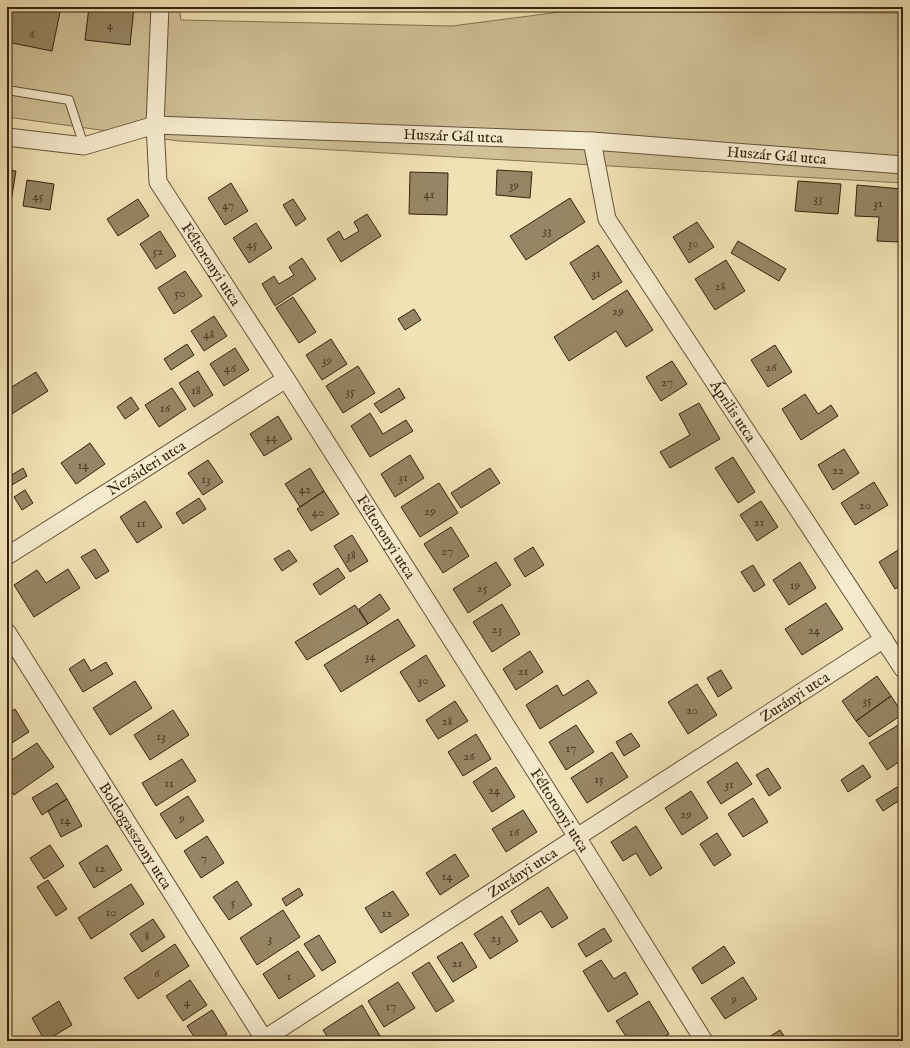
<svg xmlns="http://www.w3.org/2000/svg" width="910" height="1048" font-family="'IM FELL English',serif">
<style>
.green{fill:#d1c199;stroke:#847254}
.building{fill:#978665;stroke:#36220e}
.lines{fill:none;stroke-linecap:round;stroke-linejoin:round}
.service-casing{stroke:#655238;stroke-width:10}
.minor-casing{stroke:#655238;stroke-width:19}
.service{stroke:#f6eccf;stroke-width:8}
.minor{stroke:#f6eccf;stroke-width:17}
.labels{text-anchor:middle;stroke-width:3;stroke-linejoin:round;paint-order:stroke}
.number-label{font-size:13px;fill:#4e3b24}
.street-label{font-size:15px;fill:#36220e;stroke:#f6eccf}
</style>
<rect width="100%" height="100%" fill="#f1e2b5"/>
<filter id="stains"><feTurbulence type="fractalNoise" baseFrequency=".005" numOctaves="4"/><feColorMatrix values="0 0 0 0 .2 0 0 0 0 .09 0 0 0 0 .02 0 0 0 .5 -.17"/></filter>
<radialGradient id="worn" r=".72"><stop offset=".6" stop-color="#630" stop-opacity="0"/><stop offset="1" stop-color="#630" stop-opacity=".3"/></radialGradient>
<path class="green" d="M7 7H179L181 20 452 26 560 12 903 13V183L179 141 7 117Z"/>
<path class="building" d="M10 7H61L52 51 7 42V24Z
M89 7H134L130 45 85 40Z
M7 170 16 171 10 208H7Z
M497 170 532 172 530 198 496 195Z
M410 172 448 173 447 215 409 214Z
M27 180 54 184 50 210 23 206Z
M798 181 841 184 838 214 795 211Z
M231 183 248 211 225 225 208 198Z
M857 185 902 189 898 242 877 241 879 217 855 216Z
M570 198 585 222 526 260 510 236Z
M138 199 149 216 118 236 107 219Z
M293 199 306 219 296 226 283 205Z
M367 214 381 236 341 262 327 239 339 231 344 240 359 231 354 222Z
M697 222 714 247 689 263 673 237Z
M256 223 272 248 249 263 233 238Z
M160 231 176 256 156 269 140 244Z
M738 241 786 269 779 281 731 253Z
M598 245 622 282 593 300 570 263Z
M302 258 316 279 275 306 262 284 274 276 279 284 294 275 289 267Z
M726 260 745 291 715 310 695 279Z
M185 271 202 296 174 314 158 288Z
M627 290 653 330 626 347 616 331 569 361 554 337Z
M293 297 316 332 299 343 276 308Z
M414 309 421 320 405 330 398 319Z
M214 316 227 336 204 351 191 331Z
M331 339 347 364 322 380 306 355Z
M187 344 194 355 171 370 164 359Z
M775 345 792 372 768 387 751 360Z
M235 348 249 370 224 386 210 364Z
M672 361 687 384 661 401 646 377Z
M358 366 375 393 343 413 326 386Z
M198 371 213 395 194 407 179 383Z
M36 372 48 391 7 417V390Z
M172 388 186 409 159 427 145 405Z
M399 388 405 398 381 413 374 404Z
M805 394 818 414 831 405 838 416 801 440 782 409Z
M131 397 139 409 125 419 117 407Z
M699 403 720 439 670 468 660 452 690 435 679 414Z
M370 413 383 434 406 420 413 431 370 457 351 426Z
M278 416 292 439 264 456 250 434Z
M90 443 105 464 76 484 61 463Z
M844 449 859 473 833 490 818 465Z
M410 455 424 478 395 497 381 474Z
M733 457 755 492 738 503 715 468Z
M208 460 223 482 203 495 188 473Z
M23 468 27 476 7 488V478Z
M310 468 324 491 300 507 285 484Z
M490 468 500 483 461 508 451 493Z
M874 482 888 505 855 525 841 503Z
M439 483 458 513 420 537 401 507Z
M25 490 33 503 22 510 14 497Z
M324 491 339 514 311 531 297 509Z
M199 498 206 509 183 524 176 513Z
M145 501 162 527 137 543 120 517Z
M761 501 778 527 757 541 740 515Z
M451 527 469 556 443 573 424 544Z
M352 535 368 561 350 572 334 546Z
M533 547 544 565 525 577 514 559Z
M903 547V584L895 589 879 562Z
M95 549 109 571 96 579 81 557Z
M289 550 297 561 282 571 274 559Z
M496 562 511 585 468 613 453 589Z
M800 562 816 588 789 605 773 580Z
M753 565 765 585 754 592 741 572Z
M338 568 345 578 320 595 313 584Z
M68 569 80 588 34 617 14 585 37 570 46 583Z
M380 594 390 609 368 624 359 609Z
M826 603 843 629 802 655 785 629Z
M502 604 520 634 492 652 473 622Z
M355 605 368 624 307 660 295 642Z
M398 619 415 646 341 692 324 665Z
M530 651 543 672 516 690 503 669Z
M426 655 445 686 419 702 400 672Z
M84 659 91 671 106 662 113 674 83 692 69 669Z
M721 670 732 688 718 697 707 678Z
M877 676 891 696 856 721 842 701Z
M588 680 597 693 540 729 526 705 557 685 563 696Z
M135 681 152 708 110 735 93 708Z
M697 684 717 715 688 734 668 702Z
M891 696 903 714 869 737 856 721Z
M455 701 468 721 438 739 426 720Z
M15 709 29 732 7 746V714Z
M173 710 189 735 150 760 134 735Z
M903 722V759L887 770 869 743Z
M576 725 594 752 566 770 549 742Z
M631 733 640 746 624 756 616 742Z
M476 734 491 759 463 776 448 752Z
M37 743 54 767 14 795 7 785V763Z
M612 752 628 777 587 803 571 778Z
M182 759 196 781 156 806 142 783Z
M737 762 752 784 721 804 707 782Z
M863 765 871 777 848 792 841 780Z
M496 767 515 797 492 812 473 782Z
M768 768 781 788 769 796 756 775Z
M57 783 67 799 42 815 32 798Z
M897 787 903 796V798L883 811 876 800Z
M691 791 708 818 682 835 665 808Z
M188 796 204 821 176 839 160 814Z
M753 798 768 822 743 837 728 814Z
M67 799 82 826 61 837 48 811Z
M523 810 537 832 506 852 492 829Z
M636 826 662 868 650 876 636 853 623 861 611 842Z
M717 833 731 855 714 866 700 844Z
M207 836 224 863 201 878 184 851Z
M50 845 64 866 44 879 30 858Z
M107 845 122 870 94 888 79 863Z
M455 854 469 876 440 895 426 873Z
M48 880 67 909 56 916 37 887Z
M237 881 252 905 229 920 213 897Z
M131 884 144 904 91 939 78 918Z
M548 887 568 918 552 928 541 911 519 925 511 911Z
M299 888 303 895 286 906 282 899Z
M393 891 409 915 381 933 365 908Z
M283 910 300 937 257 965 240 938Z
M502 916 518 941 490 959 474 934Z
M153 919 165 937 142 952 130 934Z
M604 928 612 941 586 957 578 944Z
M319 935 336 962 322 971 304 944Z
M462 942 477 967 453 982 437 957Z
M175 944 189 966 138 999 124 978Z
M724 946 735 963 702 984 692 968Z
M298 951 315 976 279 999 263 974Z
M601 960 614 979 625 972 638 994 608 1012 583 971Z
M429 962 454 1001 436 1012 412 973Z
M743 977 757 999 725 1019 711 998Z
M190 980 207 1005 183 1021 166 996Z
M398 982 415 1008 384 1027 368 1001Z
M59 1001 72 1025 45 1041 32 1018Z
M649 1001 669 1034 658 1041H629L616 1021Z
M362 1005 380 1036 372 1041H330L323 1030Z
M212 1010 227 1034 217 1041H197L187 1026Z
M780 1030 787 1041H763Z"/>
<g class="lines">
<defs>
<path id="service" d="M7 90 69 100 84 146"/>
<g id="minor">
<path id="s1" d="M160 7 155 125 158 182 286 379 577 837 704 1041"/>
<path id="s2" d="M7 137 84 146 155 125 592 141 903 165"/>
<path id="s3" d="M592 141 607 219 903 669"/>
<path id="s4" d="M7 556 286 379"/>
<path id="s5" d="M7 632 264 1039"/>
<path id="s6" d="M261 1041 884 639"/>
</g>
</defs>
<use href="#service" class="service-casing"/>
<use href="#minor" class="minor-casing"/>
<use href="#service" class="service"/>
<use href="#minor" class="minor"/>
</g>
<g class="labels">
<g class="number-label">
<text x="110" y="29">4</text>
<text x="32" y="38">6</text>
<text x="514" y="189">39</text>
<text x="429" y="198">41</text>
<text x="38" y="200">45</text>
<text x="818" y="202">33</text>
<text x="878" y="207">31</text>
<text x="228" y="209">47</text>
<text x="547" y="234">33</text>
<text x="693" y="247">30</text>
<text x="252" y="248">45</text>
<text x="158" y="255">52</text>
<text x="596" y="277">31</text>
<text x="720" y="290">28</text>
<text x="180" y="297">50</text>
<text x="618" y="315">29</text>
<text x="209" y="338">48</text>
<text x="327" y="364">39</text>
<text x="771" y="371">26</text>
<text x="230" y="372">46</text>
<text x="667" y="386">27</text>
<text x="196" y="394">18</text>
<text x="350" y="395">35</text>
<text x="165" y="412">16</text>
<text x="271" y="441">44</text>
<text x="83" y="469">14</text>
<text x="838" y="474">22</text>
<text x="403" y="481">31</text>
<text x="206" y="483">13</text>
<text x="305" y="493">42</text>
<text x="865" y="509">20</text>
<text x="430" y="515">29</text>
<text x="318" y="516">40</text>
<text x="759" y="526">21</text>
<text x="141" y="527">11</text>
<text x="447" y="555">27</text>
<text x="351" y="559">38</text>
<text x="795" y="589">19</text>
<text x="482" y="592">25</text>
<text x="497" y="633">23</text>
<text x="814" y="634">24</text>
<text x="370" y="660">34</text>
<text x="523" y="675">21</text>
<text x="423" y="684">30</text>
<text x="867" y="704">35</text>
<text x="692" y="714">20</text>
<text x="447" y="725">28</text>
<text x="161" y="740">13</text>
<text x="571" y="752">17</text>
<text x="469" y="760">26</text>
<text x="599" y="783">15</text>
<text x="169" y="787">11</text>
<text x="729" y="788">31</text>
<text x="494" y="794">24</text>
<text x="686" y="818">29</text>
<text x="182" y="822">9</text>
<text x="65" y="824">14</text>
<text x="514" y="836">16</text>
<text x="204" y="862">7</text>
<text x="100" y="872">12</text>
<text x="447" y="880">14</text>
<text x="233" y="906">5</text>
<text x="111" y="916">10</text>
<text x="387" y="917">12</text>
<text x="147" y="940">8</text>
<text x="270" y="942">3</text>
<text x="496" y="942">23</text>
<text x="457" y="967">21</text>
<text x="157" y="977">6</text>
<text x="289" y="980">1</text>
<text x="734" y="1003">9</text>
<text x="187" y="1006">4</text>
<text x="391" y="1010">17</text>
</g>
<g class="street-label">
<text dy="5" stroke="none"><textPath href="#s2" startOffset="450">Huszár Gál utca</textPath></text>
<text dy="5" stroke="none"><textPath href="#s2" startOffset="774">Huszár Gál utca</textPath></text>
<text dy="5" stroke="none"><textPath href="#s1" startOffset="273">Féltoronyi utca</textPath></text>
<text dy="5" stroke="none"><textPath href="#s3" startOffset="309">Április utca</textPath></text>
<text dy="5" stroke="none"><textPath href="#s4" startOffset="165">Nezsideri utca</textPath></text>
<text dy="5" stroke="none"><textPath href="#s1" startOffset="597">Féltoronyi utca</textPath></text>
<text dy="5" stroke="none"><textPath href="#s6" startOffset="635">Zurányi utca</textPath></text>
<text dy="5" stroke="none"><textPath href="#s1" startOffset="921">Féltoronyi utca</textPath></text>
<text dy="5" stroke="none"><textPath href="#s5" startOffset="241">Boldogasszony utca</textPath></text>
<text dy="5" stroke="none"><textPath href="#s6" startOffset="311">Zurányi utca</textPath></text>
</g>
</g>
<rect width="910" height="1048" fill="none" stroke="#f1e2b5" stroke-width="24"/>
<rect x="8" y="8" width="894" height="1032" fill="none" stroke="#36220e" stroke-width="2"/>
<rect x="12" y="12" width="886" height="1024" fill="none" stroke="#36220e"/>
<rect width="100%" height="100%" filter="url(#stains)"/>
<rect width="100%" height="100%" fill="url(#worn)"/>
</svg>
